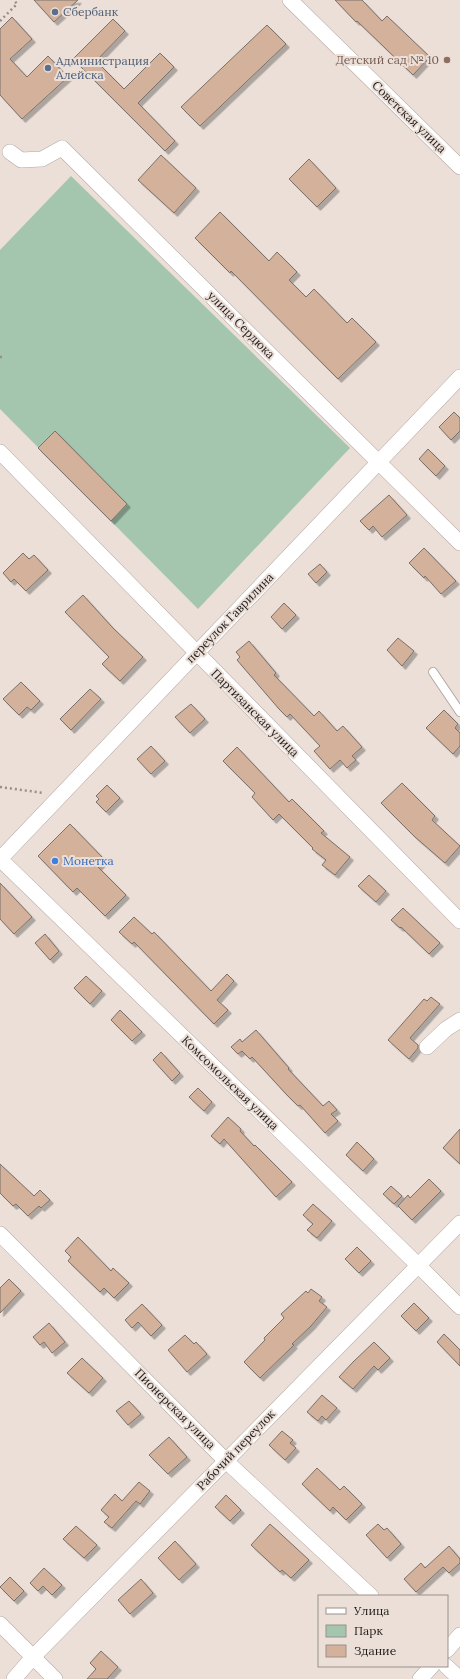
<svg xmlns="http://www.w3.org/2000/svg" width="460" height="1679" font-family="Lora,serif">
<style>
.green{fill:#a4c6af}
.building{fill:#d3b19a;stroke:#7a716a;filter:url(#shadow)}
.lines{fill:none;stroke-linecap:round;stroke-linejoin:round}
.lane-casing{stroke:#b4a9a3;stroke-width:10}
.street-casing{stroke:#b4a9a3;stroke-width:16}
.path{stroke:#978e89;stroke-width:2.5;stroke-dasharray:2 3;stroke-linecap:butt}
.lane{stroke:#fff;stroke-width:8}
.street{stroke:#fff;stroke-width:15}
.service-dot{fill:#5c6f8a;stroke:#ebdfd8;stroke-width:1.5}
.education-dot{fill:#8d6e63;stroke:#ebdfd8;stroke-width:1.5}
.shop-dot{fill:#3f7fe0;stroke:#ebdfd8;stroke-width:1.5}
.labels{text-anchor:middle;stroke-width:4;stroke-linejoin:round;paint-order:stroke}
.service-label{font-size:12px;fill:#4e5e75;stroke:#ebdfd8;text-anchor:start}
.education-label{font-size:12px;fill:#785e54;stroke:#ebdfd8;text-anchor:end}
.street-label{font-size:12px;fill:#201c1a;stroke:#ebdfd8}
.shop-label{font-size:12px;fill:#366cbe;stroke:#ebdfd8;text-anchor:start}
</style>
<defs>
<filter id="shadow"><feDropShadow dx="3.5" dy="3.5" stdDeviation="0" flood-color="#0004"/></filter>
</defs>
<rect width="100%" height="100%" fill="#ebdfd8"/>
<path class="green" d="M71 176 350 448 198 609 0 409V250Z"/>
<path class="building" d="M34 0H78L54 22Z
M335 0H362L382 21 387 16 430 57 413 75 357 21 356 22Z
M12 17 32 39 10 59 27 77 48 56 68 77 22 119 0 95V29Z
M113 19 125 31 96 61 124 89 160 53 174 67 138 103 175 141 165 151 73 59Z
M267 25 286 44 200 126 181 107Z
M161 155 196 188 174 213 138 180Z
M309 159 336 188 317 207 289 179Z
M220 212 269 261 277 252 297 272 289 280 306 297 314 289 347 323 352 318 376 342 338 379 231 271 230 273 195 238Z
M454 412 460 418V431L451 440 439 427Z
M55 431 127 504 111 521 38 448Z
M428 449 445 466 436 476 419 459Z
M389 495 407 515 382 537 373 526 369 530 360 521Z
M424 548 456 581 441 594 425 576 424 578 409 563Z
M23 553 29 559 34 555 48 570 26 591 14 579 11 582 3 573Z
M320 564 327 572 316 583 308 574Z
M83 595 112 627 143 657 120 681 102 664 109 657 65 612Z
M284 603 296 615 282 629 271 617Z
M398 638 414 651 402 666 387 650Z
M249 641 276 673 274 675 314 716 319 711 337 731 343 726 362 747 352 756 356 760 347 768 340 760 330 769 314 751 320 746 290 714 287 717 279 709 237 660 240 657 236 652Z
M21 682 40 701 31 710 27 707 19 715 3 699Z
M90 689 101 699 71 730 60 719Z
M191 704 205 719 190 733 175 717Z
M444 710 458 724 455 728 460 733V746L453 754 426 728Z
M151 746 165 761 151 774 137 759Z
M237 747 289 802 292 799 324 831 321 833 350 857 335 875 322 865 326 860 312 849 313 848 279 814 273 820 252 797 255 793 223 761Z
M402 783 435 816 432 820 460 846 445 863 415 837 381 803Z
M107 785 120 798 106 812 96 802 99 799 96 796Z
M70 824 105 860 98 867 126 895 105 916 77 888 73 892 38 856Z
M369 875 386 891 376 902 358 886Z
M0 883 32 917 14 934 0 919Z
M403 908 440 943 429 954 401 927 400 928 391 920Z
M134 917 152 934 154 932 211 991 227 974 234 981 217 1000 228 1010 214 1024 134 942 132 944 119 932Z
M45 934 59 951 50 960 35 943Z
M86 976 102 991 90 1004 74 988Z
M431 997 440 1004 410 1038 418 1045V1048L409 1059 388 1040 424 999 427 1001Z
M120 1010 142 1032 132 1041 111 1020Z
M256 1030 289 1068 288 1069 323 1106 329 1101 337 1110 331 1114 338 1121 325 1133 300 1105 298 1106 286 1094 252 1057 250 1059 242 1051 238 1054 231 1047 240 1039 242 1042Z
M161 1052 180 1073 172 1081 153 1060Z
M198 1088 212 1102 204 1111 189 1097Z
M228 1117 241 1129 240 1131 254 1146 255 1145 292 1182 276 1197 224 1139 220 1144 211 1136Z
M460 1129V1164L443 1148Z
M357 1142 374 1159 363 1171 346 1155Z
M0 1164 34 1196 40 1190 50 1200 41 1208 39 1206 28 1216 16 1204 13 1206 0 1193Z
M429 1179 441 1191 412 1220 398 1206 408 1195 410 1198Z
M391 1186 402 1196 394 1204 383 1194Z
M313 1204 332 1221 317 1238 307 1230 313 1224 303 1215Z
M78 1237 111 1271 113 1268 129 1283 114 1298 104 1288 100 1292 68 1261 71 1257 65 1251Z
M357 1247 371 1261 359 1273 345 1259Z
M9 1279 21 1291 0 1313V1288Z
M311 1289 322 1297 319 1301 327 1307 311 1326 292 1344 294 1345 260 1378 244 1362 265 1340 264 1338 284 1318 281 1314 306 1291 308 1293Z
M414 1303 429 1318 416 1331 401 1316Z
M142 1304 162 1325 151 1336 138 1322 132 1328 125 1320Z
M49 1323 65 1342 52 1353 44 1342 40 1345 33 1337Z
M444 1334 460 1350V1366L437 1342Z
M185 1335 194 1344 196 1342 207 1354 187 1372 168 1350Z
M374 1342 390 1358 378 1370 374 1366 353 1389 339 1377 353 1362Z
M82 1358 103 1378 89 1393 67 1373Z
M322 1395 337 1408 326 1420 322 1416 318 1421 307 1412Z
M129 1401 141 1414 128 1425 116 1411Z
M282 1431 293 1440 290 1443 296 1448 285 1460 269 1445Z
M169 1437 187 1457 168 1474 149 1455Z
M317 1468 340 1490 344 1486 362 1504 346 1520 333 1507 330 1511 302 1484Z
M139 1482 150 1491 140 1504 136 1501 112 1528 104 1522 109 1517 101 1510 115 1494 122 1501Z
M226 1495 241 1510 230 1521 215 1507Z
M270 1524 309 1560 291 1578 282 1570 280 1572 251 1545Z
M378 1524 384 1530 387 1528 401 1544 387 1558 366 1535Z
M76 1526 97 1545 84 1558 63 1539Z
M175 1541 196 1564 179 1580 158 1558Z
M449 1546 460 1559V1563L449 1573 443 1567 416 1592 404 1579 421 1563 425 1568Z
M44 1568 62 1585 52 1595 43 1586 38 1591 30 1583Z
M10 1577 24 1591 14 1601 0 1587Z
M141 1579 153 1593 130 1614 118 1600Z
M101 1651 118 1667 107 1679H87L96 1669 90 1663Z"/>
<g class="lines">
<defs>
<path id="lane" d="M433 672 460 712"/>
<path id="street" d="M290 0 460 167
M10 152 21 160 42 159 62 148 460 543
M0 452 460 921
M0 859 460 377
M0 859 418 1265 460 1307
M427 1047 446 1029 460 1020
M0 1234 226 1461 371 1596
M0 1624 55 1679
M447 1650 460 1635
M446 1666 460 1679
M14 1679 33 1657 460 1223
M420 1679 432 1666"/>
</defs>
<use href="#lane" class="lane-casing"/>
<use href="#street" class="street-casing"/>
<path class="path" d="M0 21 17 4 14 0
M0 357H2
M0 787 44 793"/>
<use href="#lane" class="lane"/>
<use href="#street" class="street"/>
</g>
<g class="service-dot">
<circle cx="55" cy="12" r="4"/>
<circle cx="48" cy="68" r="4"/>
</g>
<circle class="education-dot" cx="447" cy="60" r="4"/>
<circle class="shop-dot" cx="55" cy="861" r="4"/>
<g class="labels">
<g class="service-label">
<text x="63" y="16">Сбербанк</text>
<text x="56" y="65">Администрация<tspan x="56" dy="14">Алейска</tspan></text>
</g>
<g class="education-label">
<text x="439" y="64">Детский сад № 10</text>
</g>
<g class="street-label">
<text transform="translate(409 117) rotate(44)" y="4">Советская улица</text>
<text transform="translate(241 325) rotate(45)" y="4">улица Сердюка</text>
<text transform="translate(230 618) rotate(-46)" y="4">переулок Гаврилина</text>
<text transform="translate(255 713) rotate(45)" y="4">Партизанская улица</text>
<text transform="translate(230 1083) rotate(44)" y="4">Комсомольская улица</text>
<text transform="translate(175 1409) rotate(45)" y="4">Пионерская улица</text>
<text transform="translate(236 1450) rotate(-46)" y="4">Рабочий переулок</text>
</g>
<g class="shop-label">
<text x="63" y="865">Монетка</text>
</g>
</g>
<rect x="318" y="1595" width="130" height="72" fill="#ebdfd8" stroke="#9a918c"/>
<rect x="326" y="1608" width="20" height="6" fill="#ffffff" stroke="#9a918c"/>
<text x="354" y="1615" font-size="12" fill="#201c1a">Улица</text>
<rect x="326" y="1625" width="20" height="12" fill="#a4c6af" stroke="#9a918c"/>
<text x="354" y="1635" font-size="12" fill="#201c1a">Парк</text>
<rect x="326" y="1645" width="20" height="12" fill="#d3b19a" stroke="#9a918c"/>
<text x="354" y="1655" font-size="12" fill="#201c1a">Здание</text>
</svg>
